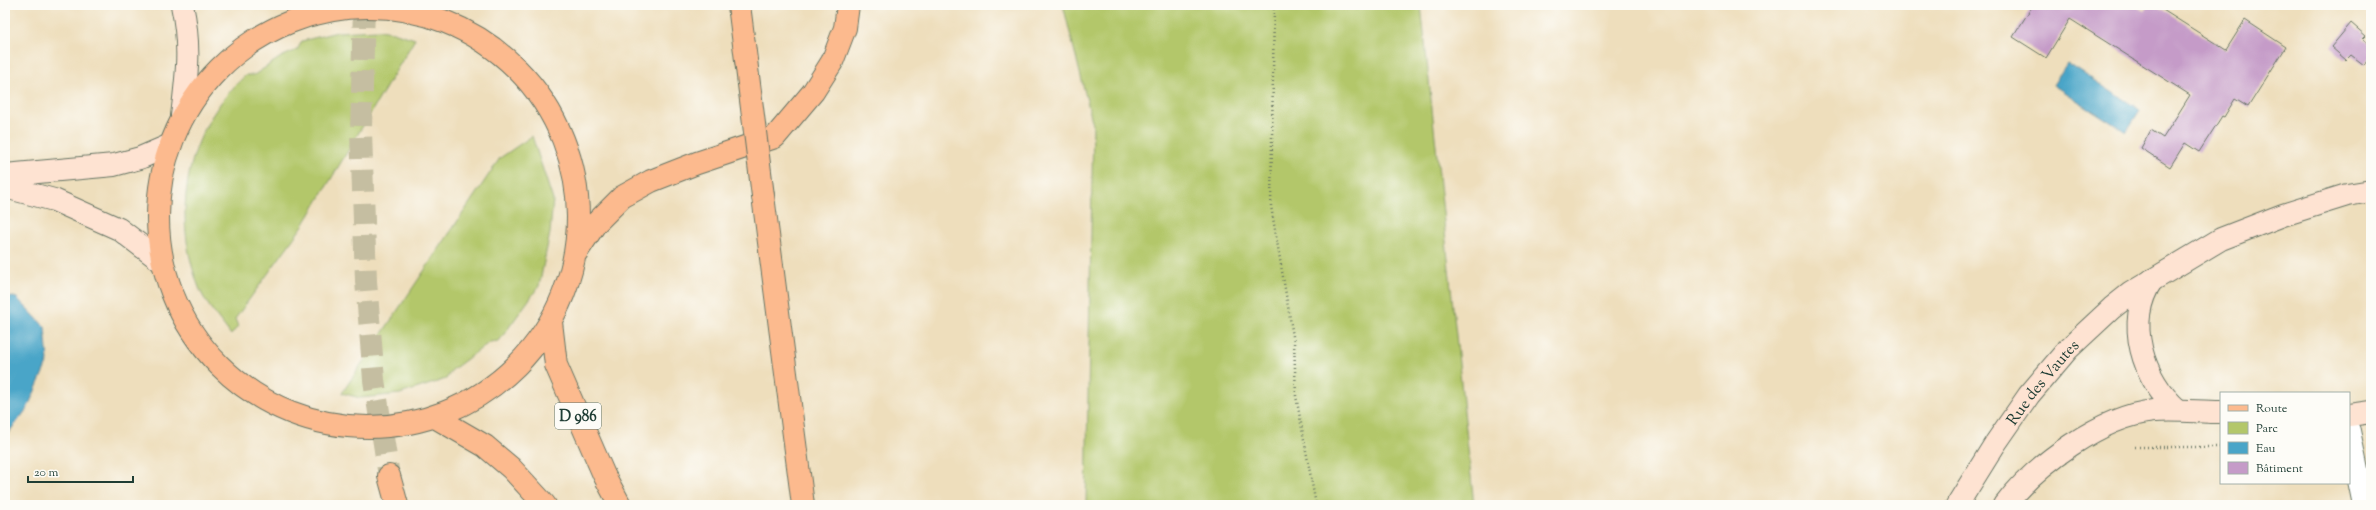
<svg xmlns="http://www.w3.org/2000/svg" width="2376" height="510" font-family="'Sorts Mill Goudy',serif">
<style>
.green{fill:#b3c76a;stroke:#69824f}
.water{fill:#4aa5c8;stroke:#34717e}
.building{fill:#c59bc8}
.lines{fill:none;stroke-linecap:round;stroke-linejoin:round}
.primary-tunnel{stroke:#c5bea1;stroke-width:22;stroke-dasharray:22 11;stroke-linecap:butt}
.street-casing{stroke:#677564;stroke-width:24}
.secondary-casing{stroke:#677564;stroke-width:24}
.primary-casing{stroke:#677564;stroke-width:24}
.path{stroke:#677564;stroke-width:2.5;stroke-dasharray:1 3;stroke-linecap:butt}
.street{stroke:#fff;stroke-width:22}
.secondary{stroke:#fee3d2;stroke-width:22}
.primary{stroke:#fcba8e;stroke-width:22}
.primary-bridge-casing{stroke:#677564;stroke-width:24;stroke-linecap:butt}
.primary-bridge{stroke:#fcba8e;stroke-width:22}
.labels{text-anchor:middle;stroke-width:3;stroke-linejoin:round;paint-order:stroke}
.shield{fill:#fdfcf7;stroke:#62766e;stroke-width:1}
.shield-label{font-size:15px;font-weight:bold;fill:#1f3d34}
.street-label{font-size:16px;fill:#1f3d34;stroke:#fdfcf7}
</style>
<rect width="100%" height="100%" fill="#fdfcf7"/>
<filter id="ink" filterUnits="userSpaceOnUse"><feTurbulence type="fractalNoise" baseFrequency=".025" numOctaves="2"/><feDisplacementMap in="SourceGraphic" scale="8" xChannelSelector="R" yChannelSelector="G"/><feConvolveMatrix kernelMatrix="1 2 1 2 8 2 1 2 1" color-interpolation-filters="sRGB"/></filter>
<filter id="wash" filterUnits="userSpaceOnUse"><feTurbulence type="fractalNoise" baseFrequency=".012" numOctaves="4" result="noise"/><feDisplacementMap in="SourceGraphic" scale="16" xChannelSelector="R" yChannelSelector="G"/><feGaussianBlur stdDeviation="0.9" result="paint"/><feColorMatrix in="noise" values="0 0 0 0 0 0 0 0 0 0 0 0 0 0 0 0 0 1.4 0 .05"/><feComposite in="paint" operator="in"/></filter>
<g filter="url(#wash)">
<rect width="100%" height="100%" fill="#eedebc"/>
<path class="green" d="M1063 5H1421L1474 505H1086L1093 125Z
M379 30 393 32 415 39 304 224 235 319 238 326 231 335C221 321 207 306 200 290 170 215 185 130 246 75H254L281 57 297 50 302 41 337 32Z
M532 136 553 200 550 233 539 286 499 341 490 342 452 370 446 379 400 394 360 398 342 393 500 158Z"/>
<path class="water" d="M2067 63 2140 110 2126 132 2053 85Z
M5 295 17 298 45 327 48 361 27 409 5 437Z"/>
<g id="blocks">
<path class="building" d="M2033 5H2136L2145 10 2148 5H2155L2226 50 2245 20 2286 47 2248 107 2235 99 2224 117 2222 116 2199 152 2185 143 2170 167 2141 148 2151 130 2163 138 2190 95 2070 19 2046 58 2013 37Z
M2351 23 2366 36 2363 39 2371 45V56L2364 65 2351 55 2346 60 2331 47Z
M2169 503 2181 504V505H2169Z"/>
</g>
</g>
<g filter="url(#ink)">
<use href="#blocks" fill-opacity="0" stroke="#677564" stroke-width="1"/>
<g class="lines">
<path class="primary-tunnel" d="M364 5 361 131 366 281 374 380 389 476"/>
<defs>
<path id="street" d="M2349 431 2364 505"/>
<g id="secondary">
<path d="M182 5C191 47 187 74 182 116"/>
<path d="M319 5 325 10"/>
<path d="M5 175 114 165 140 158 168 146"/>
<path d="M5 187 54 200 119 229 161 261"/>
<path d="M2152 280C2124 322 2143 380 2178 410"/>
<path d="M2349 415 2371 412"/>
<path id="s1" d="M1957 505 1995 444 2029 395 2068 349 2112 308 2131 293 2221 239 2283 215 2347 195 2371 191"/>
<path d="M2005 505C2035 465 2102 416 2154 411 2176 409 2199 412 2221 412"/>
</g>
<path id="primary" d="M739 5 746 60
M158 217a210 210 0 1 1 420 0a210 210 0 1 1-420 0Z
M763 196 803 505
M576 253 596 223 622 197 651 181 697 163 775 137 813 92 832 62 845 28 848 5
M551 322 556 365 604 475 620 505
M435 417 485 446 511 468 545 505
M389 476 397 505"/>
</defs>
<use href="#street" class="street-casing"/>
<use href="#secondary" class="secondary-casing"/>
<use href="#primary" class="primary-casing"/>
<path class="path" d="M1274 5 1271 206 1294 342 1296 396 1316 505
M2135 447H2221"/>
<use href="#street" class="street"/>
<use href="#secondary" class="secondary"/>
<use href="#primary" class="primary"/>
<defs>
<path id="primary-bridge" d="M746 60 763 196"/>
</defs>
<use href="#primary-bridge" class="primary-bridge-casing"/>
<use href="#primary-bridge" class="primary-bridge"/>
</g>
</g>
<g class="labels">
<rect class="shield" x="555" y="403" width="46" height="26" rx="3"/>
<g class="shield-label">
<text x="578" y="421">D 986</text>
</g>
<g class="street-label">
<text dy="6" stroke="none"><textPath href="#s1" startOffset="150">Rue des Vautes</textPath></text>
</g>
</g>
<rect width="2376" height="510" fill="none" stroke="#fdfcf7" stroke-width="20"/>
<rect x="2220" y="392" width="130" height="92" fill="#fdfcf7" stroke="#a4b0a9"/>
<rect x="2228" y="405" width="20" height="6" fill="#fcba8e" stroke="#a4b0a9"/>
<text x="2256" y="412" font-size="12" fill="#1f3d34">Route</text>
<rect x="2228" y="422" width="20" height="12" fill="#b3c76a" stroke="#a4b0a9"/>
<text x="2256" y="432" font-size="12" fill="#1f3d34">Parc</text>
<rect x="2228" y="442" width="20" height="12" fill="#4aa5c8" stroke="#a4b0a9"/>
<text x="2256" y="452" font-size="12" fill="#1f3d34">Eau</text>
<rect x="2228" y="462" width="20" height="12" fill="#c59bc8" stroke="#a4b0a9"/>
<text x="2256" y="472" font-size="12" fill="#1f3d34">Bâtiment</text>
<path d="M28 476v6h105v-6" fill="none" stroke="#1f3d34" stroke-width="2"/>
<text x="34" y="476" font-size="12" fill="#1f3d34" stroke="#fdfcf7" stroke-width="3" paint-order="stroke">20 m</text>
</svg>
